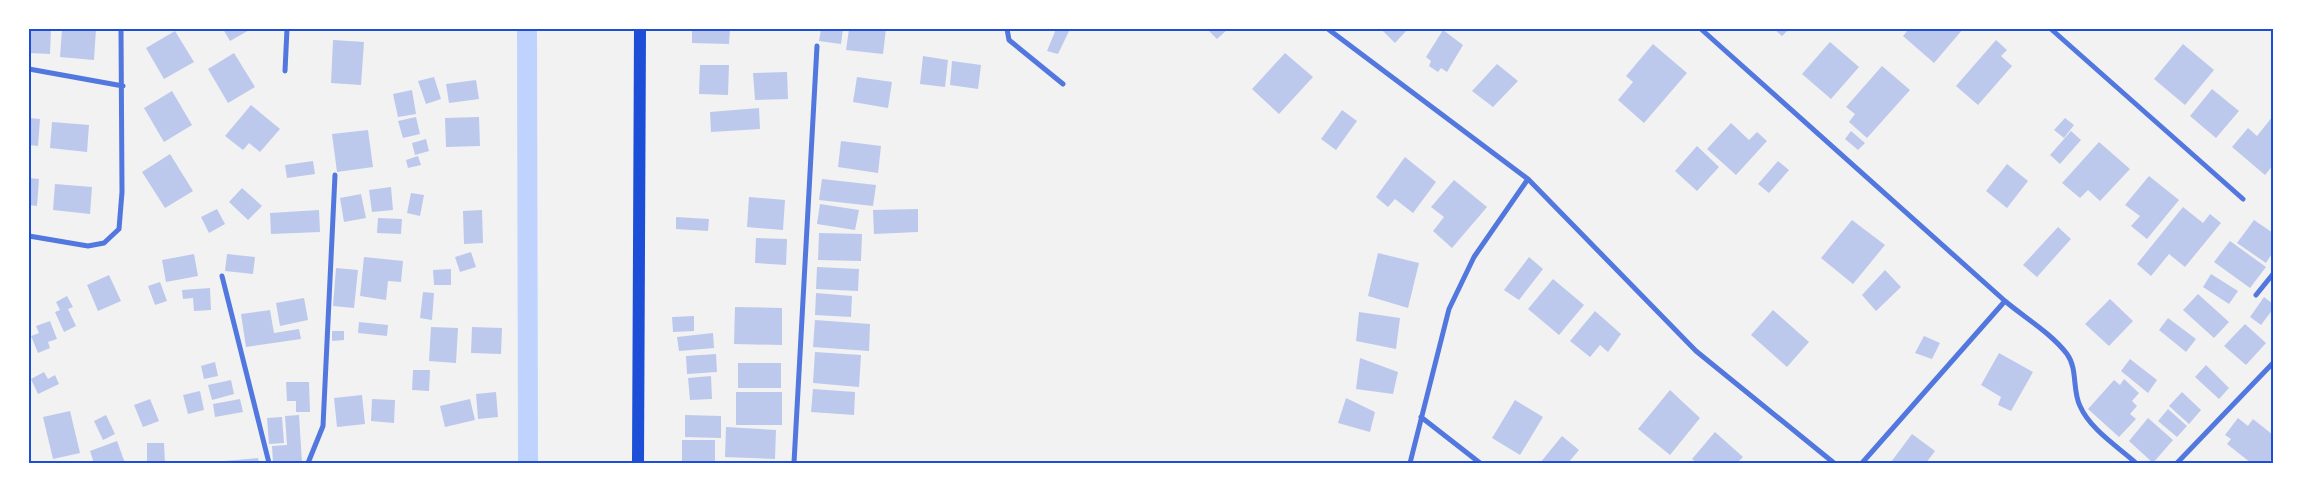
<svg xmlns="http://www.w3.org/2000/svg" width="2302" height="492" font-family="'Source Sans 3',sans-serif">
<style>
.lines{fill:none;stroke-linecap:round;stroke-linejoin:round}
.canal{stroke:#bfd3fe;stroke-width:20}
.building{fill:#bdc9ec}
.minor{stroke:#5277de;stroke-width:5}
.primary{stroke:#1d4ed8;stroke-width:12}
.neatline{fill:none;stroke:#1d4ed8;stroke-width:2}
</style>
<rect width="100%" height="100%" fill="#f2f2f2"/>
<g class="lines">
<path class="canal" d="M527 29 528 463"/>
</g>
<path class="building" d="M29 29H51L50 54 29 53Z
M62 29H96L94 60 60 57Z
M223 29H251L230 41Z
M340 29H352V31L340 30Z
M692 29H730L729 44 692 43Z
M821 29H843L841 44 819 41Z
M849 29H886L883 54 846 50Z
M1056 29H1070L1058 54 1047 51Z
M1207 29H1228L1217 39Z
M1381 29H1408L1395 43Z
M1774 29H1789L1782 36Z
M1909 29H1963L1934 63 1903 36Z
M1443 30 1463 45 1447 72 1441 68 1438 72 1429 66 1431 61 1426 57Z
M175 31 194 62 164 79 146 48Z
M333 40 364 42 361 85 331 83Z
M1996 40 2007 50 2001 56 2012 66 1978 105 1956 86Z
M1830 42 1859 67 1831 99 1802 74Z
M1653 44 1687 73 1644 123 1618 100 1633 82 1626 76Z
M2183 44 2214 70 2185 105 2154 79Z
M234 53 255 87 228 103 208 69Z
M1285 53 1313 77 1279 114 1252 89Z
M923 56 948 60 945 87 920 84Z
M952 61 981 65 978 89 950 85Z
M1497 64 1518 81 1493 107 1472 91Z
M700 65H729L728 95 699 94Z
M1882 66 1910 90 1867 138 1849 122 1855 114 1846 107Z
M787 72 788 99 755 100 753 73Z
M434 77 441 99 426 104 418 81Z
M857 77 892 82 888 108 853 102Z
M476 80 479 99 449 103 446 84Z
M2212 89 2239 111 2216 138 2190 116Z
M412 90 416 114 398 117 393 94Z
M172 91 192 125 164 142 144 108Z
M251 105 280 129 260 152 249 143 243 150 225 136Z
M759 108 760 129 711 132 710 112Z
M1342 110 1357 121 1336 150 1321 139Z
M2273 116V165L2265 175 2232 147 2248 128 2257 136Z
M416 117 420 134 403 138 398 121Z
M479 117 480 146 446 147 445 118Z
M29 118 40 119 38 146 29 145Z
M2065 118 2074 125 2064 138 2054 130Z
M52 122 89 125 87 152 50 148Z
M1731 123 1749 140 1757 132 1767 141 1736 175 1707 149Z
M368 130 373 167 337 172 332 134Z
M1851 131 1865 143 1858 150 1845 139Z
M2071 131 2081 140 2060 164 2050 155Z
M426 139 429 151 415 155 412 143Z
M841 141 881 146 878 173 838 167Z
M2099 142 2130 169 2100 201 2088 190 2080 198 2062 183Z
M1697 146 1719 167 1697 191 1675 171Z
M170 154 193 191 165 208 142 172Z
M418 156 421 165 408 168 406 160Z
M1405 157 1436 182 1413 213 1395 199 1388 207 1376 197Z
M313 161 315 174 287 178 285 165Z
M1778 161 1789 170 1769 193 1758 184Z
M2007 164 2028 181 2007 208 1986 191Z
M2149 176 2179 200 2147 239 2131 226 2140 216 2125 205Z
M29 178 39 179 37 206 29 205Z
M822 179 876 185 873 206 819 200Z
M1454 180 1487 207 1452 248 1433 231 1444 217 1431 207Z
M55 184 92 187 90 214 53 210Z
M391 187 393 210 372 212 369 190Z
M242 188 262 206 248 220 229 202Z
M411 193 424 195 420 216 407 213Z
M361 194 366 218 344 222 340 198Z
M749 197 785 200 783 230 747 227Z
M820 204 859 210 855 230 817 224Z
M2183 207 2203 223 2210 214 2221 223 2185 267 2169 254 2151 276 2137 264Z
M217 209 225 224 209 233 201 217Z
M918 209V232L874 234 873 210Z
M319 210 320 232 271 234 270 213Z
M482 210 483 243 464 244 463 211Z
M676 217 709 219 708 231 676 229Z
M378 218 402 219 401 234 377 233Z
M1852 220 1885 245 1853 284 1821 258Z
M2254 220 2273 233V252L2266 263 2237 243Z
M2058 227 2071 239 2037 277 2023 265Z
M819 233 862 234 861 261 818 260Z
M756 238 787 239 786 265 755 263Z
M2230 241 2266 267 2250 288 2214 262Z
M471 252 476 267 460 272 455 257Z
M1378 253 1419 263 1408 308 1368 296Z
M194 254 198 276 166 282 162 260Z
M227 254 255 257 253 274 225 271Z
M364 257 403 261 401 282 388 281 386 300 360 296Z
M1529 257 1543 269 1519 300 1504 290Z
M817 267 859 269 858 291 816 289Z
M336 268 358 270 354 308 333 306Z
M451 269V285H434L433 270Z
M1885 270 1901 287 1876 311 1862 295Z
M2211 274 2238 291 2229 304 2203 287Z
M109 275 121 301 98 311 87 285Z
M1553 279 1584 305 1559 335 1528 309Z
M160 282 167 301 155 305 148 286Z
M210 288 211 310 194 311 193 298 183 299 182 290Z
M423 292 434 293 432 320 420 318Z
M816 293 852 296 851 317 815 315Z
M2198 294 2229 322 2214 338 2183 310Z
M67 296 73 307 68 309 76 326 64 332 55 312 60 310 56 302Z
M2264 297 2273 304V309L2261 325 2250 317Z
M304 298 308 320 280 326 276 303Z
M2110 299 2133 321 2109 346 2085 324Z
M735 307 782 308V345L734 344Z
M270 310 274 333 299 329 301 339 246 347 241 314Z
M1773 310 1809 342 1787 367 1751 335Z
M1595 311 1621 334 1608 352 1600 345 1590 357 1570 341Z
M1359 312 1400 318 1396 349 1356 341Z
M694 316V331L673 332 672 317Z
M2168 318 2196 339 2186 352 2159 330Z
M815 320 870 324 869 351 813 347Z
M50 321 57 339 48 342 50 348 38 353 31 336 39 333 36 326Z
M359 322 388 325 387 336 358 333Z
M2245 324 2266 343 2246 365 2224 346Z
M431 327 458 328 456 363 429 361Z
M472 327 502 328 501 354 471 353Z
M332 331H344V340L332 341Z
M713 333 714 348 679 351 677 337Z
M1924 336 1940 343 1932 359 1915 353Z
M815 352 861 355 859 387 813 383Z
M1999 353 2033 372 2011 411 1998 405 2001 397 1981 385Z
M716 354 717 372 687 374 686 356Z
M1360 358 1398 372 1393 394 1356 389Z
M2130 359 2157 380 2148 393 2121 371Z
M215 362 218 376 204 379 201 366Z
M738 363H781V388H738Z
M2206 365 2229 388 2219 399 2195 377Z
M413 370H430L429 391 412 390Z
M44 372 48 379 55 375 59 384 38 394 31 379Z
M711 376 712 399 690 400 688 378Z
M2124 379 2139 393 2132 401 2137 406 2130 414 2136 419 2119 437 2088 409 2114 380 2120 385Z
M231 380 234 394 212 400 208 385Z
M286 382H309L310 412H296V401H287Z
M813 389 855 392 854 415 811 412Z
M1670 390 1700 418 1670 455 1638 429Z
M200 391 204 410 188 414 183 395Z
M496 392 498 417 478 419 476 394Z
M736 392H782V425H736Z
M2182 392 2201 410 2189 424 2169 406Z
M362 395 365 424 337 427 334 398Z
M1346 398 1375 412 1370 432 1338 423Z
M150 399 159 421 143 427 134 405Z
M240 399 243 412 215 417 213 404Z
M372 399 395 400 394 423 371 421Z
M470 399 475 420 445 427 440 406Z
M1515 400 1543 417 1520 455 1492 438Z
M2168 409 2187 426 2177 437 2158 421Z
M70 411 80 453 53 459 43 417Z
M106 415 115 434 103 440 94 421Z
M299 415 302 463H273L272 446 287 445 285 416Z
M685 415 721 416V438L685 437Z
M282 417 284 443 269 444 267 418Z
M2148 418 2173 440 2153 463 2129 441Z
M2238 418 2248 426 2253 419 2273 435V457L2268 463H2251L2227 444 2231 439 2225 435Z
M726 427 776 430 775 459 725 457Z
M1715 432 1743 457 1737 463H1697L1692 459Z
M1912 434 1935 451 1926 463H1893L1891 462Z
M1562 436 1579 450 1568 463H1540Z
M682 440H715V461H682Z
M117 441 125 463H94L90 451Z
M147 443H164L165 463H147Z
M258 458 259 463H224V461Z"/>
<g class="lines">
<path class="minor" d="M1007 29 1009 40 1063 84
M1328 29 1528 179 1696 351 1834 463
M1701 29 2005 301C2025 318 2051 333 2067 354 2078 369 2072 390 2080 406 2090 429 2117 446 2136 463
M2051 29 2243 199
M29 69 123 86
M285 71 287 29
M29 236 88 246 104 243 119 229 122 192 121 29
M222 276 269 463
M2256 295 2273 274
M1421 417 1480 463
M308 463 323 426 335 175
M794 463 817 46
M1410 463 1449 309 1474 257 1528 179
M1862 463 2005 301
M2177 463 2273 363"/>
<path class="primary" d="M638 463 640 29"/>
</g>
<rect width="2302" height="492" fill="none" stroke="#ffffff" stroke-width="60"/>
<rect x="30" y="30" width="2242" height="432" class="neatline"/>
</svg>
